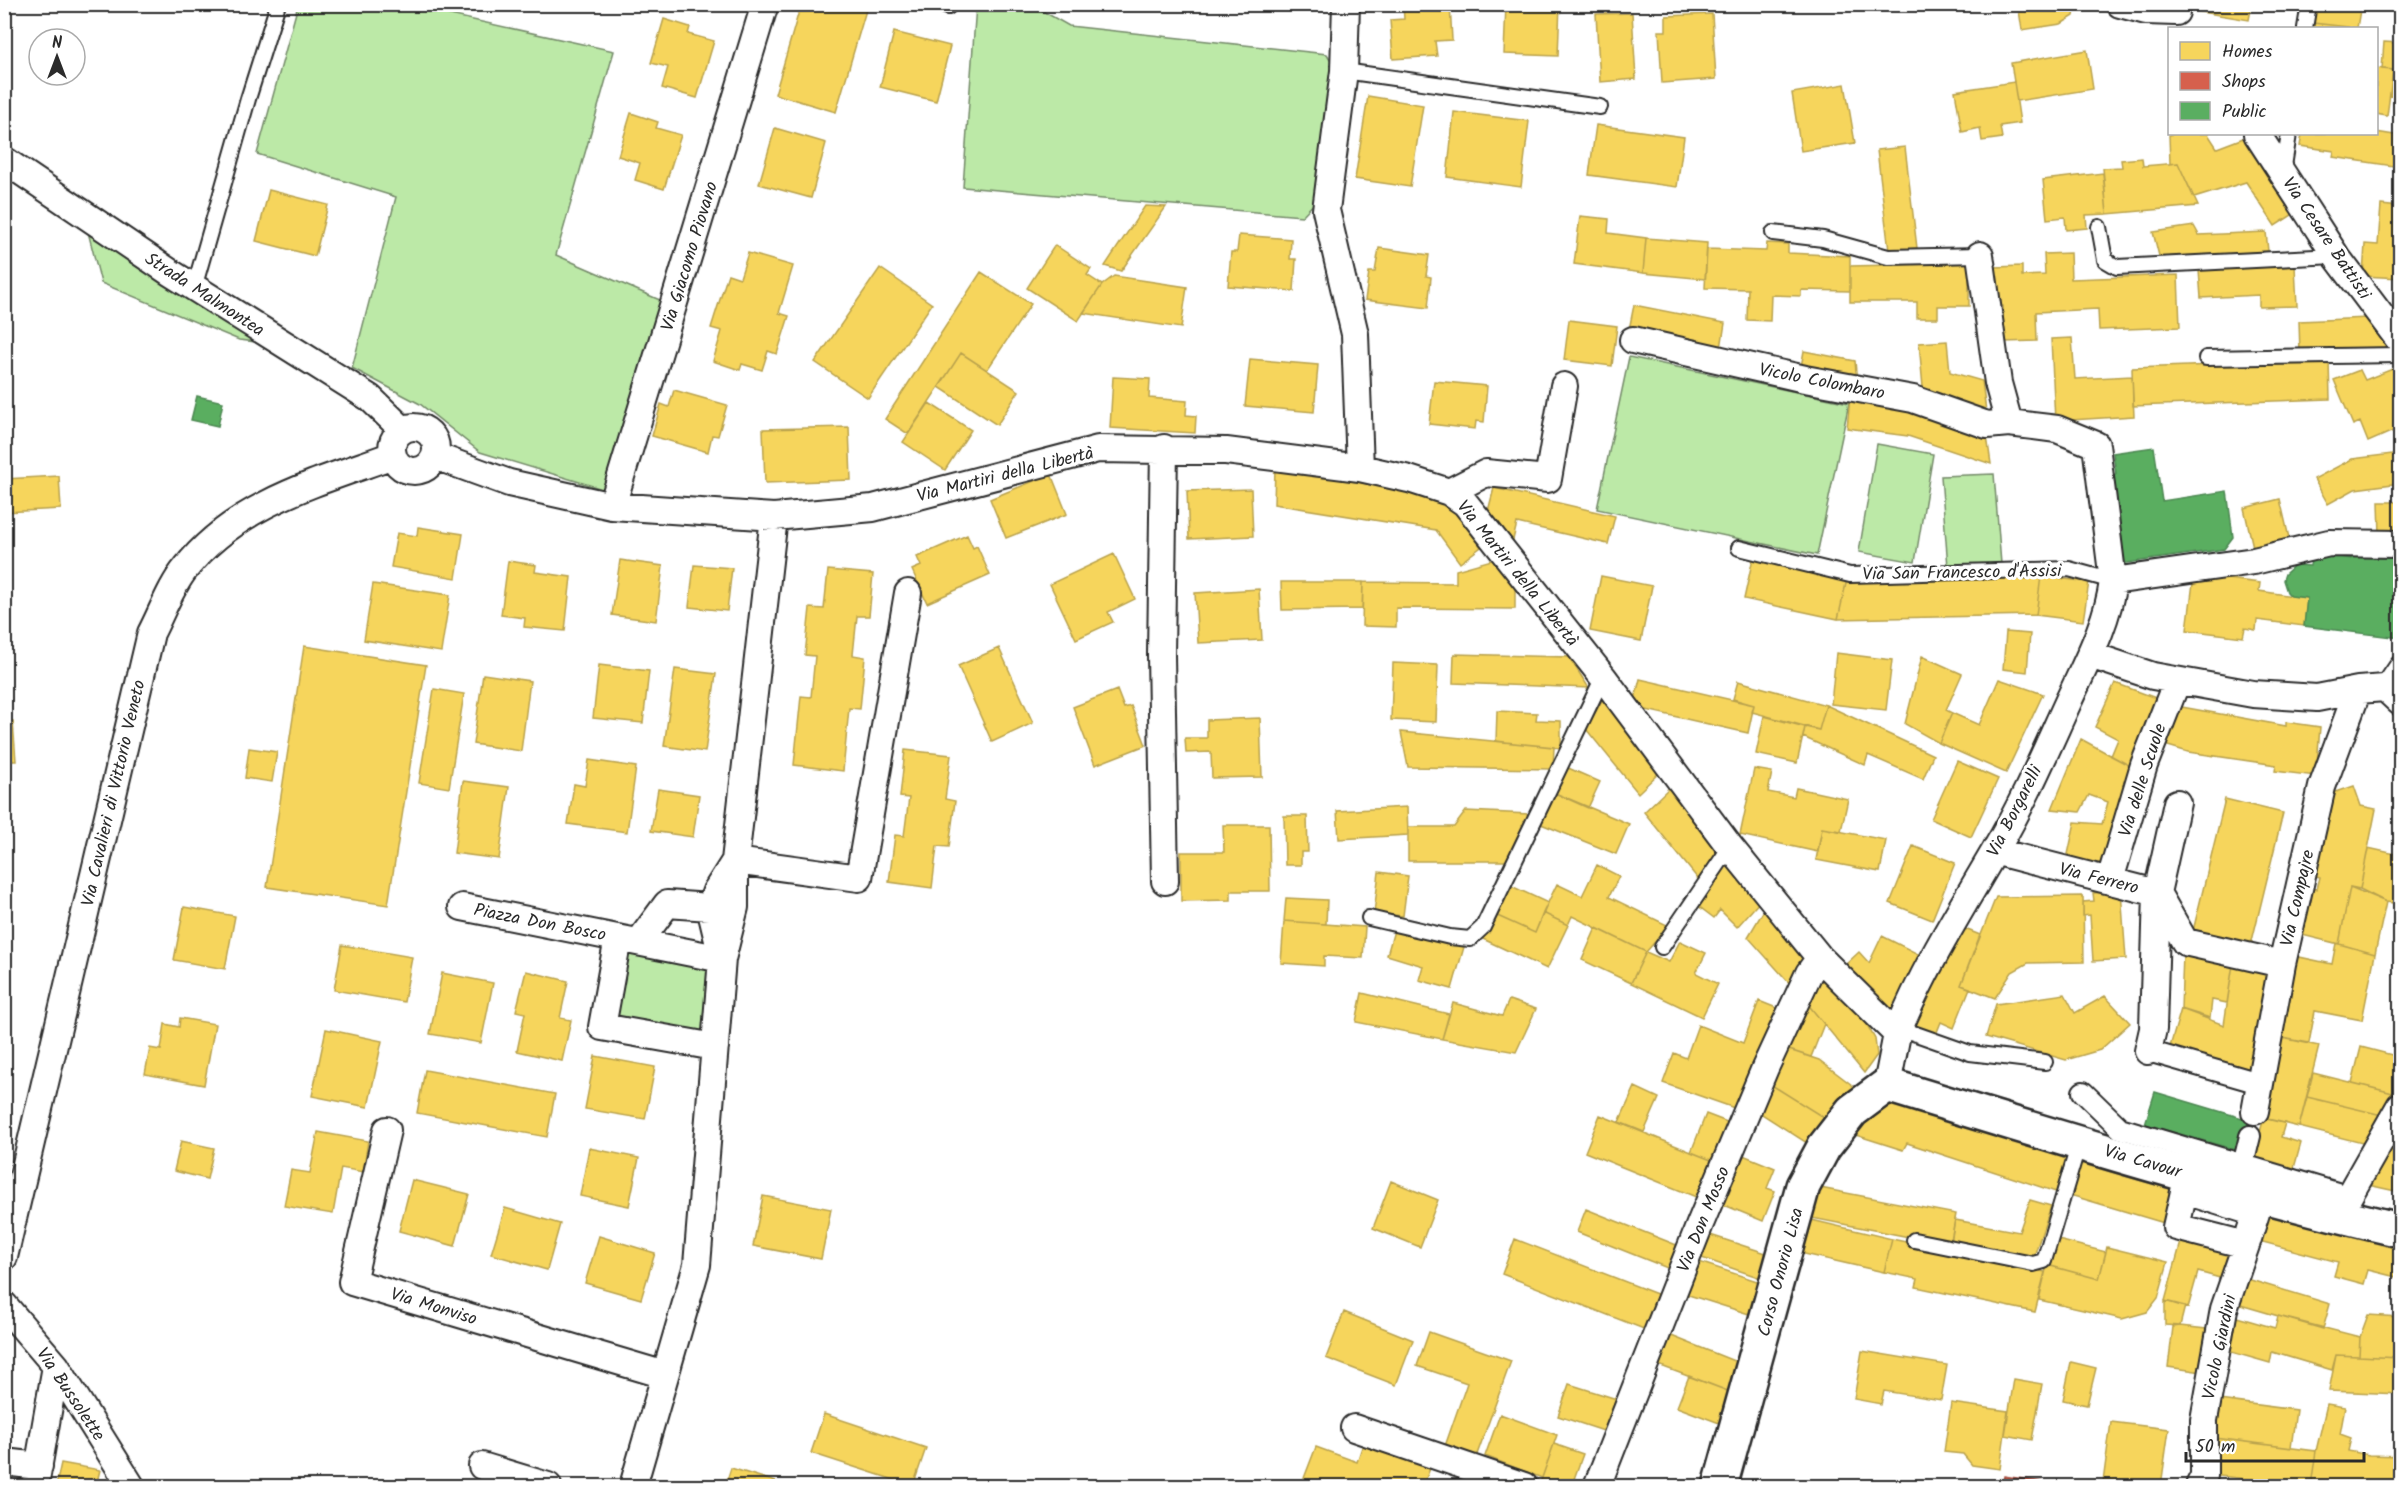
<svg xmlns="http://www.w3.org/2000/svg" width="2405" height="1491" font-family="Kalam,sans-serif">
<style>
.green{fill:#bce9a7;stroke:#748a69;stroke-width:1.5}
.homes{fill:#f6d55c;stroke:#b9a24d;stroke-width:1.5}
.shops{fill:#d6604d;stroke:#a35043;stroke-width:1.5}
.public{fill:#5aae61;stroke:#4c8751;stroke-width:1.5}
.lines{fill:none;stroke-linecap:round;stroke-linejoin:round}
.service-casing{stroke:#2b2b2b;stroke-width:18}
.pedestrian-casing{stroke:#2b2b2b;stroke-width:24}
.minor-casing{stroke:#2b2b2b;stroke-width:30}
.tertiary-casing{stroke:#2b2b2b;stroke-width:38}
.service{stroke:#fff;stroke-width:14}
.pedestrian{stroke:#fff;stroke-width:20}
.minor{stroke:#fff;stroke-width:26}
.tertiary{stroke:#fff;stroke-width:33}
.labels{text-anchor:middle;stroke-width:6;stroke-linejoin:round;paint-order:stroke}
.street-label{font-size:18px;fill:#2b2b2b;stroke:#fff}
</style>
<rect width="100%" height="100%" fill="#fff"/>
<filter id="ink" filterUnits="userSpaceOnUse"><feTurbulence type="fractalNoise" baseFrequency=".0167" numOctaves="2"/><feDisplacementMap in="SourceGraphic" scale="12" xChannelSelector="R" yChannelSelector="G"/><feConvolveMatrix kernelMatrix="1 2 1 2 8 2 1 2 1" color-interpolation-filters="sRGB"/></filter>
<g filter="url(#ink)">
<path class="green" d="M1010 4 1039 9 1069 26 1327 54 1333 64 1320 197 1302 216 963 187 976 5Z
M298 5H405L614 51 556 255 662 301 606 490 480 452 420 404 352 368 396 197 257 154Z
M87 228 256 342 239 340 101 283Z
M1629 357 1849 403 1817 555 1597 509Z
M1877 444 1933 454 1915 562 1859 552Z
M1994 474 2001 564 1948 567 1941 476Z
M618 938 722 959 715 1047 602 1027Z"/>
<path class="homes" d="M801 4H848L866 10 836 112 775 94Z
M1403 4H1450L1452 40 1435 41 1437 56 1393 59 1390 20 1404 19Z
M1506 4H1560L1558 56 1504 54Z
M2018 4H2076V5L2074 16 2061 24 2022 30Z
M2187 4H2252L2249 20 2189 10Z
M2315 4H2361L2357 28 2313 23Z
M1632 13 1636 79 1600 82 1596 14Z
M1712 14 1716 79 1662 83 1659 31H1666V16Z
M664 19 690 27 688 34 714 41 697 98 662 88 668 67 651 63Z
M2313 23 2357 28H2313Z
M894 32 950 46 936 101 880 87Z
M2384 42 2400 43V97L2390 96 2393 70 2382 69Z
M2087 50 2093 89 2017 101 2011 63Z
M2376 68 2393 70 2387 116 2376 114Z
M2014 82 2020 123 2000 126 2002 138 1982 141 1980 128 1962 132 1955 91Z
M1845 84 1855 143 1801 151 1792 93Z
M1368 96 1423 105 1410 187 1355 179Z
M1454 112 1529 121 1521 187 1447 177Z
M631 113 658 122 656 128 681 135 664 189 635 180 640 163 618 156Z
M1596 125 1684 137 1677 187 1589 175Z
M775 128 826 143 811 198 759 184Z
M2376 132 2400 136V167L2333 157 2334 151 2300 146 2302 134Z
M2174 134H2208L2217 148 2246 137 2295 213 2275 226 2246 182 2194 198 2178 163 2170 164 2169 135Z
M1905 147 1917 248 1889 251 1877 150Z
M2142 158 2143 166 2178 163 2198 206 2107 214 2103 168 2122 167 2121 160Z
M2103 173 2107 214 2086 215 2087 228 2066 230 2065 217 2047 219 2043 180Z
M269 190 328 205 315 256 256 241Z
M2381 205 2400 207V278L2363 276 2365 244 2378 245Z
M1145 206 1166 207 1121 271 1105 266Z
M1580 216 1609 219 1608 233 1646 238 1643 273 1574 264Z
M2194 226 2199 235 2266 232 2268 251 2160 260 2153 232Z
M1239 235 1291 239 1290 259H1296L1294 291 1228 286 1231 252H1237Z
M1646 238 1707 243 1705 279 1643 273Z
M1767 243 1788 244V253L1850 256V291L1801 290V296L1771 295 1770 321 1747 320 1748 289 1705 288 1707 249 1766 251Z
M1055 245 1091 269 1087 275 1102 285 1078 321 1027 288Z
M1379 248 1429 255 1426 276 1431 277 1428 308 1365 300 1369 272H1375Z
M748 253 793 266 779 313 789 316 777 354 768 351 762 370 742 364 740 370 713 361 722 331 711 328 728 274 740 278Z
M2070 253 2071 279 2178 275 2180 327 2099 330 2098 309 2036 312 2037 341 2004 342 2003 306H1996L1995 267 2022 266V276L2045 275 2044 254Z
M1969 258V306H1938V318H1917V302H1850V266L1892 265V259Z
M2295 266 2297 306 2259 307V295L2201 298 2199 270Z
M880 268 932 304 868 398 815 362Z
M981 272 1031 304 987 370 961 353 908 434 885 419Z
M1114 276 1187 287 1181 328 1083 313 1102 285Z
M1634 305 1725 323 1721 348 1629 330Z
M2369 318 2389 351 2300 354 2299 321Z
M1569 320 1617 326 1612 366 1564 360Z
M2072 338 2075 379 2132 376 2134 416 2055 421 2051 339Z
M1947 341 1950 372 1982 381 1987 419 1924 398 1919 343Z
M1804 351 1855 361 1857 383 1800 372Z
M961 353 1019 391 997 425 939 387Z
M1250 359 1318 365 1314 412 1245 406Z
M2329 361 2330 399 2133 406 2132 368Z
M2400 366V428L2368 442 2360 422 2353 425 2334 380 2360 370 2365 380Z
M1113 377 1150 379 1149 398 1187 401 1186 415 1196 416 1195 433 1110 428Z
M1434 381 1487 386 1484 422 1476 421 1475 429 1429 424Z
M674 390 727 405 718 436 712 435 708 452 652 436 661 404 669 407Z
M1850 396 1986 429 1991 464 1908 436 1847 428Z
M929 403 971 430 945 470 903 442Z
M849 427 851 480 765 483 763 429Z
M2400 453V483L2355 489 2328 504 2314 479 2352 459Z
M1275 468 1444 497 1481 547 1460 563 1436 530 1274 504Z
M1051 474 1067 514 1006 538 990 499Z
M59 476 61 509 4 512V479Z
M1494 488 1615 516 1608 544 1517 523 1512 544 1486 519Z
M1251 489 1253 536 1189 539 1187 491Z
M2280 499 2289 538 2253 547 2244 508Z
M2379 502H2400V534L2380 535Z
M418 527 463 534 456 578 391 567 397 533 417 536Z
M967 535 973 548 977 546 990 575 927 603 912 570 921 566 917 557Z
M1114 554 1135 599 1108 612 1113 622 1076 639 1050 584Z
M1753 558 1847 579 1838 619 1744 599Z
M1495 559 1515 585V609L1396 608V627L1362 626 1363 582 1456 583V570Z
M4 560H8L9 587 4 588Z
M620 560 663 566 656 621 612 615Z
M508 561 536 565 535 572 571 577 565 631 524 627 525 618 501 615Z
M694 565 732 568 727 611 689 607Z
M828 570 873 574 869 616H857L853 655 865 657 860 709 849 708 843 771 794 765 801 696 811 697 815 656 805 655 810 608 824 609Z
M2194 575 2260 583 2259 591 2307 598 2304 626 2257 620 2256 630 2245 628 2243 637 2187 630Z
M1601 576 1652 586 1641 641 1590 631Z
M2041 576 2036 615 1838 619 1847 579Z
M2041 576 2089 582 2083 621 2036 615Z
M1281 582H1363L1362 609 1282 610Z
M373 584 450 595 441 652 364 640Z
M1259 589 1262 640 1198 643 1195 593Z
M2006 632 2030 634 2027 672 2003 669Z
M304 646 426 665 388 905 267 887Z
M999 648 1033 723 992 742 958 666Z
M1836 653 1892 660 1886 710 1831 704Z
M1454 654 1569 657 1589 688 1453 683Z
M1922 656 1962 674 1946 710 1952 713 1939 743 1905 724Z
M1393 663 1438 665 1436 722 1391 720Z
M599 665 649 671 643 723 593 718Z
M675 669 716 674 705 752 664 746Z
M483 674 530 681 521 751 473 744Z
M1640 679 1754 705 1748 733 1633 707Z
M1999 679 2043 694 2006 773 1939 743 1952 713 1979 725Z
M1738 681 1826 705 1819 730 1752 712 1754 705 1733 699Z
M2115 683 2164 701 2134 768 2111 756 2118 739 2095 727Z
M434 689 464 694 449 788 419 783Z
M1117 690 1124 708 1131 706 1146 745 1095 765 1073 707Z
M1604 697 1659 773 1638 793 1586 729Z
M1826 705 1933 755 1923 779 1868 755 1865 765 1803 737 1805 727 1819 730Z
M2171 705 2286 726V722L2320 727 2316 776 2275 771 2276 765 2188 752 2158 743Z
M1497 711 1537 713 1536 720 1561 721V748L1496 741Z
M1764 716 1805 727 1797 763 1756 754Z
M1260 718 1262 777 1212 778 1211 752 1186 753 1185 738H1207V720Z
M4 721H13L16 761H4Z
M1401 732 1554 747 1553 769 1408 767Z
M2081 739 2134 768 2109 865 2067 859 2075 822 2102 824 2108 802 2089 795 2080 812 2052 809Z
M249 748 277 752 272 782 245 778Z
M905 750 951 755 945 799 955 801 949 847 937 846 932 888 889 882 895 835 904 836 909 798 900 797Z
M589 760 636 767 627 832 568 824 574 784 585 786Z
M1957 761 1998 779 1971 837 1931 819Z
M1566 767 1600 782 1588 808 1555 793Z
M1754 769 1772 772 1768 792 1794 797 1796 788 1848 799 1841 831 1822 828 1818 852 1740 835Z
M463 781 509 787 499 859 454 853Z
M2354 786 2361 806 2376 809 2360 889 2350 887 2339 944 2298 934 2309 888 2317 889 2320 877 2311 875 2330 794Z
M1670 787 1720 850 1698 879 1644 812Z
M658 789 699 795 693 837 651 831Z
M1555 793 1629 824 1616 854 1541 824Z
M2225 799 2283 813 2251 945 2193 931Z
M1407 807 1408 835 1339 839 1337 811Z
M1466 811 1529 814 1509 861H1408V827H1454Z
M1284 816H1307L1308 852H1301V865H1285Z
M1223 825H1269L1270 891H1231V900L1181 901V852H1224Z
M1822 828 1886 840 1880 872 1816 860Z
M1913 846 1955 863 1932 920 1890 903Z
M2368 848 2400 855V904L2386 902 2360 889Z
M1728 860 1762 899 1737 927 1720 910 1714 918 1697 905Z
M1597 865 1619 876 1609 897 1669 926 1646 952 1572 916 1568 925 1543 913 1557 884 1582 896Z
M1379 872 1408 876 1403 916 1374 913Z
M1507 884 1548 903 1535 933 1493 914Z
M2350 887 2386 902 2375 954 2339 944Z
M2121 891 2126 959 2093 961 2090 915 2083 916V902L2094 901 2093 893Z
M2083 896 2084 962 2028 963 2012 972 1995 998 1961 985 1996 897Z
M1286 898 1327 900 1326 924 1284 921Z
M1767 905 1807 954 1793 987 1748 937Z
M184 907 235 916 225 969 174 960Z
M1543 913 1568 925 1547 969 1483 939 1493 914 1535 933Z
M1284 921 1365 927 1363 958 1324 956V966L1281 963Z
M1955 925 1980 935 1961 985 1970 988 1954 1028 1941 1022 1935 1037 1912 1028Z
M1395 927 1464 947 1452 989 1419 980 1423 966 1387 955Z
M1596 928 1646 952 1631 983 1582 960Z
M1882 936 1928 959 1902 1011H1886L1844 966 1859 952 1869 963Z
M1680 941 1706 953 1696 973 1718 984 1702 1017 1631 983 1646 952 1669 962Z
M2336 943 2375 954 2362 1020 2315 1011 2309 1043 2273 1036 2290 955 2332 964Z
M342 945 412 957 404 1002 334 990Z
M2183 954 2233 964 2227 1003 2212 1000 2210 1018 2181 1009Z
M2233 964 2268 971 2251 1072 2170 1047 2181 1009 2224 1025Z
M1818 966 1857 1007 1875 1039 1877 1055 1864 1073 1802 997Z
M526 971 568 981 560 1018 571 1020 562 1061 517 1051 525 1013 516 1011Z
M442 973 493 983 481 1043 430 1034Z
M1362 993 1449 1014 1442 1039 1356 1022Z
M2065 994 2075 1013 2105 996 2130 1023 2100 1050 2066 1060 1986 1037 1996 1004Z
M1802 997 1824 1024 1811 1057 1780 1047Z
M1509 1000 1536 1009 1516 1052 1442 1039 1453 1003 1502 1016Z
M1759 1001 1784 1011 1743 1111 1663 1083 1674 1053 1686 1058 1698 1025 1743 1043Z
M180 1018 215 1024 204 1085 145 1074 150 1048 161 1050 165 1024 179 1027Z
M326 1029 382 1041 368 1107 312 1096Z
M2273 1036 2319 1046 2299 1127 2258 1117Z
M1780 1047 1819 1060 1856 1088 1826 1119 1765 1081Z
M2361 1047 2400 1057V1080L2397 1094 2352 1083Z
M595 1056 655 1067 645 1119 585 1109Z
M425 1070 555 1094 547 1137 417 1113Z
M2313 1073 2397 1094 2386 1116 2307 1097Z
M1767 1082 1826 1119 1810 1145 1751 1107Z
M1635 1087 1659 1098 1644 1132 1619 1122Z
M1883 1097 2067 1157 2056 1192 1907 1143 1903 1150 1846 1132Z
M2307 1097 2386 1116 2370 1145 2299 1127Z
M1706 1114 1732 1124 1716 1162 1691 1152Z
M1600 1115 1716 1162 1701 1199 1585 1152Z
M2400 1117V1192L2368 1185Z
M2264 1118 2285 1123 2281 1137 2301 1143 2294 1168 2253 1156Z
M318 1132 368 1141 363 1172 341 1168 333 1214 284 1206 291 1170 310 1173Z
M181 1141 214 1148 207 1179 174 1171Z
M589 1148 639 1158 629 1206 580 1196Z
M1738 1153 1775 1168 1767 1188 1775 1191 1763 1221 1717 1202Z
M2080 1163 2180 1192 2171 1225 2070 1195Z
M412 1180 469 1194 455 1246 399 1231Z
M1391 1181 1438 1200 1420 1247 1373 1228Z
M1815 1187 1956 1214 1950 1245 1802 1216Z
M763 1196 831 1209 821 1259 753 1246Z
M2030 1200 2051 1206 2034 1256 1951 1242 1955 1220 2019 1232Z
M2269 1205 2400 1239V1278L2368 1270 2364 1284 2334 1276 2338 1262 2259 1241Z
M505 1208 560 1224 547 1270 491 1254Z
M1586 1209 1684 1248 1675 1271 1577 1232Z
M1799 1217 1892 1239 1884 1272 1791 1251Z
M2184 1231 2240 1246 2231 1281 2198 1272 2188 1308 2165 1301Z
M1701 1232 1769 1254 1761 1278 1693 1255Z
M599 1236 655 1253 641 1299 585 1283Z
M1515 1239 1662 1296 1649 1331 1502 1274Z
M1892 1239 2045 1272 2035 1312 1916 1287 1918 1279 1884 1272Z
M2058 1240 2106 1252 2099 1279 2051 1266Z
M2107 1247 2168 1262 2158 1298 2147 1312 2122 1319 2039 1300 2047 1265 2099 1279Z
M1690 1259 1760 1282 1749 1314 1679 1292Z
M2244 1278 2330 1304 2323 1329 2237 1304Z
M2165 1301 2185 1306 2180 1326 2165 1325Z
M1344 1312 1413 1340 1396 1385 1326 1358Z
M2230 1315 2275 1328 2278 1316 2360 1337 2359 1356 2336 1355 2332 1370 2272 1352 2270 1363 2221 1349Z
M2368 1315 2400 1317V1358L2359 1356 2360 1337Z
M2180 1326 2215 1330 2209 1373 2168 1367 2173 1327Z
M1429 1332 1511 1361 1475 1460 1444 1449 1467 1383 1417 1366Z
M1664 1333 1739 1363 1733 1393 1653 1363Z
M1862 1351 1947 1365 1941 1400 1884 1391 1881 1404 1854 1399Z
M2336 1355 2400 1358V1394L2329 1391Z
M2071 1362 2096 1368 2087 1405 2063 1400Z
M1689 1376 1733 1393 1722 1424 1677 1407Z
M2014 1379 2042 1384 2032 1440 2005 1435Z
M1569 1384 1620 1400 1610 1433 1558 1416Z
M2219 1400 2296 1410 2291 1448 2215 1438Z
M1951 1403 2008 1411 2000 1469 1972 1465 1963 1454 1944 1452Z
M2327 1404 2345 1407 2340 1434 2351 1438 2348 1451 2369 1455 2400 1456V1483L2342 1482 2341 1486H2311L2316 1451Z
M824 1414 926 1448 913 1486 811 1453Z
M1500 1414 1557 1435 1542 1478 1485 1456Z
M2111 1422 2169 1429 2161 1486 2103 1482Z
M2215 1438 2316 1451 2311 1486 2210 1475Z
M1364 1441 1431 1466 1423 1486H1301L1316 1447 1357 1462Z
M1554 1444 1583 1454 1574 1479 1586 1483 1585 1486H1539Z
M61 1463 100 1470 96 1486H56Z
M731 1468 786 1485 725 1486Z"/>
<path class="shops" d="M2004 1476 2068 1486H2002Z"/>
<path class="public" d="M197 396 223 402 218 426 191 420Z
M2154 447 2162 501 2227 491 2233 537 2224 549 2120 564 2107 476 2116 474 2113 453Z
M2353 547 2400 553V638L2304 626 2307 598 2291 596 2287 592 2283 580 2285 574 2295 565 2310 566 2312 553 2351 559Z
M2155 1092 2249 1120 2240 1151 2145 1124Z"/>
<g class="lines">
<defs>
<path id="service" d="M940 4 948 7
M2305 28 2309 4
M1344 71 1600 107
M2283 173 2289 134
M2099 227 2105 260 2117 267 2336 256
M1773 233 1823 239 1888 257 1980 255
M194 288 248 99 278 4
M2206 358 2400 355
M1739 548 1850 575 2069 569 2113 581
M1369 918 1450 937 1470 939 1483 927 1603 677
M1662 947 1730 847
M1899 1028 1970 1053 2045 1062
M1914 1240 2033 1264 2044 1261 2079 1143"/>
<path id="pedestrian" d="M2385 688 2400 666
M2148 1051 2259 1083
M2083 1092 2120 1128 2347 1196
M2243 1165 2250 1136"/>
<path id="minor" d="M1346 4 1344 71 1326 210 1355 334 1360 468
M2120 4 2146 11 2176 12
M2257 134 2336 256 2400 341
M4 160 171 273 370 398 403 430
M1633 340 1805 379 1913 399 1987 425 2009 423
M392 449a22 22 0 1 1 44 0a22 22 0 1 1-44 0Z
M1164 448 1161 655 1165 881
M435 456 509 483 612 506 774 517 873 508 1098 449 1226 451 1360 468 1409 479 1449 492 1465 503 1603 677 1730 847 1820 958 1897 1034 1887 1085
M1449 492 1486 473 1548 479 1564 386
M612 506 765 4
M2113 581 2254 561 2329 543 2400 544
M2090 655 2153 676 2253 694 2317 698 2358 690 2385 688 2400 702
M1997 847 2005 854 2157 893 2185 942 2282 964
M735 861 859 878 908 593
M2110 880 2144 765 2177 681
M462 907 722 959
M618 938 602 1027 715 1047
M639 942 667 904 710 907
M721 953 710 907 716 891 735 861
M1897 1034C1923 969 1961 909 1996 849 2024 802 2046 750 2069 700 2086 663 2108 622 2113 581L2096 445 2057 429 2009 423 1998 383 1980 255
M2148 1051 2153 1029 2157 893 2177 803
M2255 1111 2282 964 2322 787 2358 690
M387 1130 352 1282 665 1375
M2185 1191 2256 1213 2246 1245 2176 1227 2188 1174
M2338 1215 2400 1106
M4 1257 151 633C162 612 171 586 186 568 237 503 319 482 393 455
M4 1305 56 1366 131 1486
M1354 1428 1524 1486
M4 1462 39 1466
M482 1466 548 1486
M35 1486 56 1366
M633 1486 697 1265 722 959 735 907V861L774 517
M1597 1486 1700 1224 1765 1068 1809 973 1820 958
M2199 1486 2204 1476V1420L2224 1309 2246 1245"/>
<path id="tertiary" d="M1720 1486 1803 1186 1824 1147 1852 1111 1887 1085C2057 1137 2227 1190 2400 1230"/>
</defs>
<use href="#service" class="service-casing"/>
<use href="#pedestrian" class="pedestrian-casing"/>
<use href="#minor" class="minor-casing"/>
<use href="#tertiary" class="tertiary-casing"/>
<use href="#service" class="service"/>
<use href="#pedestrian" class="pedestrian"/>
<use href="#minor" class="minor"/>
<use href="#tertiary" class="tertiary"/>
</g>
</g>
<g class="labels">
<g class="street-label">
<text transform="translate(2327 238) rotate(56)" y="6">Via Cesare Battisti</text>
<text transform="translate(689 256) rotate(-73)" y="6">Via Giacomo Piovano</text>
<text transform="translate(205 294) rotate(33)" y="6">Strada Malmontea</text>
<text transform="translate(1822 381) rotate(11)" y="6">Vicolo Colombaro</text>
<text transform="translate(1005 474) rotate(-14)" y="6">Via Martiri della Libertà</text>
<text transform="translate(1962 572) rotate(-1)" y="6">Via San Francesco d'Assisi</text>
<text transform="translate(1518 573) rotate(51)" y="6">Via Martiri della Libertà</text>
<text transform="translate(2142 780) rotate(-72)" y="6">Via delle Scuole</text>
<text transform="translate(113 793) rotate(-77)" y="6">Via Cavalieri di Vittorio Veneto</text>
<text transform="translate(2014 811) rotate(-63)" y="6">Via Borgarelli</text>
<text transform="translate(2099 878) rotate(14)" y="6">Via Ferrero</text>
<text transform="translate(2297 898) rotate(-77)" y="6">Via Compajre</text>
<text transform="translate(540 922) rotate(11)" y="6">Piazza Don Bosco</text>
<text transform="translate(2143 1161) rotate(16)" y="6">Via Cavour</text>
<text transform="translate(1703 1219) rotate(-68)" y="6">Via Don Mosso</text>
<text transform="translate(1780 1272) rotate(-75)" y="6">Corso Onorio Lisa</text>
<text transform="translate(434 1306) rotate(17)" y="6">Via Monviso</text>
<text transform="translate(2219 1347) rotate(-78)" y="6">Vicolo Giardini</text>
<text transform="translate(71 1394) rotate(56)" y="6">Via Bussolette</text>
</g>
</g>
<rect width="2405" height="1491" fill="none" stroke="#fff" stroke-width="24"/>
<rect x="12" y="12" width="2381" height="1467" fill="none" stroke="#2b2b2b" stroke-width="2" filter="url(#ink)"/>
<rect x="2168" y="27" width="210" height="108" fill="#ffffff" stroke="#aaaaaa" stroke-width="1.5"/>
<rect x="2180" y="42" width="30" height="18" fill="#f6d55c" stroke="#aaaaaa" stroke-width="1.5"/>
<text x="2222" y="57" font-size="18" fill="#2b2b2b">Homes</text>
<rect x="2180" y="72" width="30" height="18" fill="#d6604d" stroke="#aaaaaa" stroke-width="1.5"/>
<text x="2222" y="87" font-size="18" fill="#2b2b2b">Shops</text>
<rect x="2180" y="102" width="30" height="18" fill="#5aae61" stroke="#aaaaaa" stroke-width="1.5"/>
<text x="2222" y="117" font-size="18" fill="#2b2b2b">Public</text>
<g transform="translate(57 57)"><circle r="28" fill="#ffffff" stroke="#aaaaaa" stroke-width="1.5"/>
<path d="M0-4.5L10 22L0 15L-10 22Z" fill="#2b2b2b"/>
<text y="-9" font-size="16" font-weight="bold" text-anchor="middle" fill="#2b2b2b">N</text>
</g>
<path d="M2186 1452v9h178v-9" fill="none" stroke="#2b2b2b" stroke-width="3"/>
<text x="2195" y="1452" font-size="18" fill="#2b2b2b" stroke="#ffffff" stroke-width="4.5" paint-order="stroke">50 m</text>
</svg>
